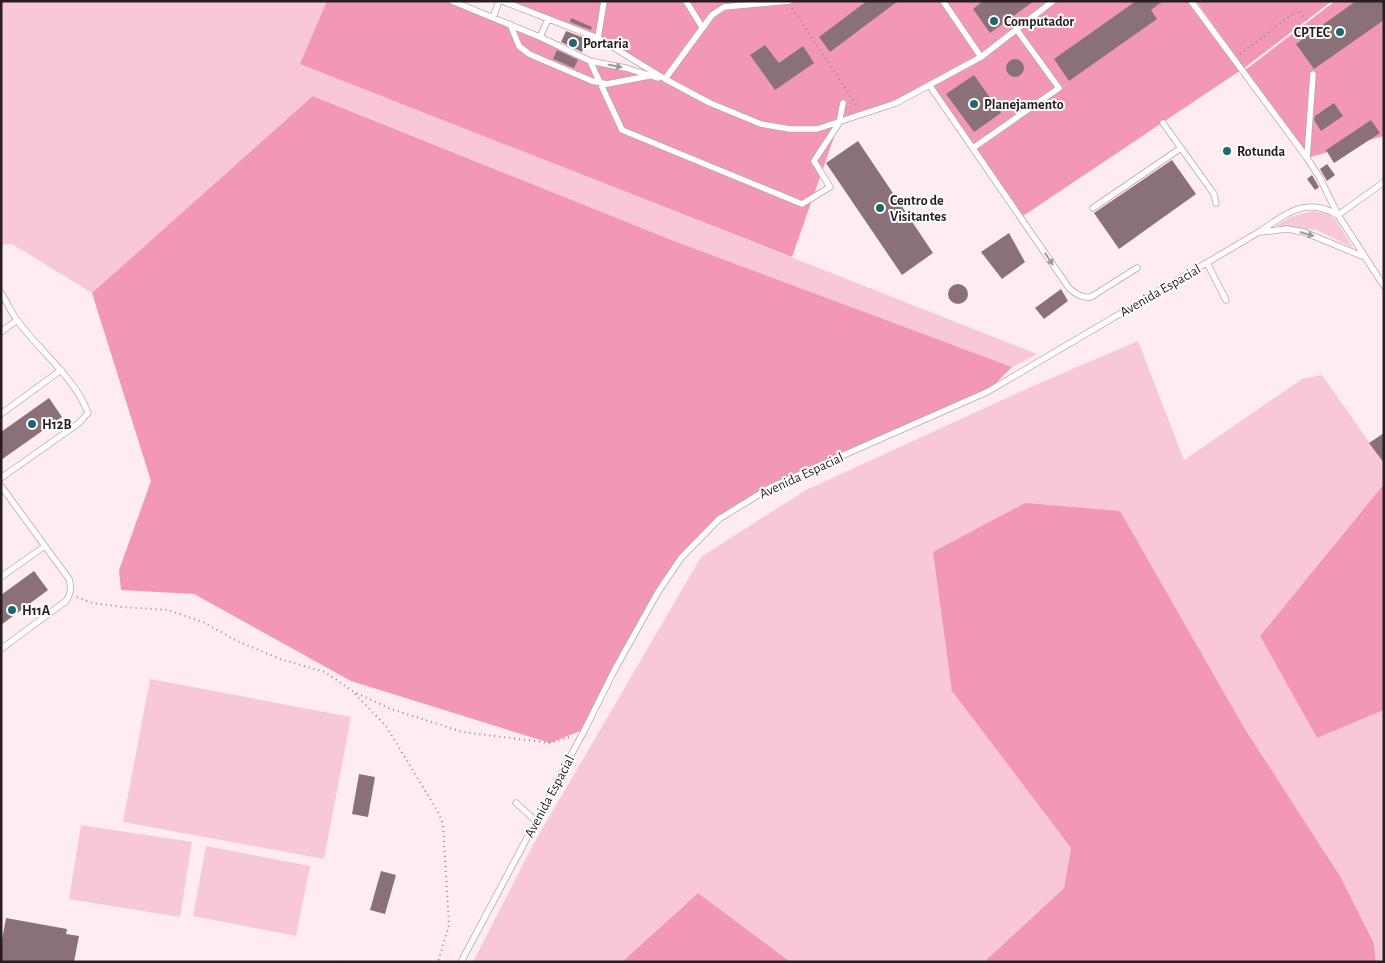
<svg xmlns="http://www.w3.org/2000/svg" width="1385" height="963" font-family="'Alegreya Sans',sans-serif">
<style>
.green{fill:#f8c8d6}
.forest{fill:#f298b5}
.building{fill:#8a7178}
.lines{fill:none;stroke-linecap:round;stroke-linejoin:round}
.service-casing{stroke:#bfa4ab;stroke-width:7}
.path{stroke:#95878b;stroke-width:2;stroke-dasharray:1 4;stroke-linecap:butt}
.service{stroke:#fff;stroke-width:5.5}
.oneway{fill:#9e9a9b}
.poi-dot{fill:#1f6675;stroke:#fff;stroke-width:2}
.labels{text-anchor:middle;stroke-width:4;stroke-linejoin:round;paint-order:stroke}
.poi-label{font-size:14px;font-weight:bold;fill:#281e21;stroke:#fff;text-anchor:start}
.street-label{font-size:14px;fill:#281e21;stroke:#fff}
</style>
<rect width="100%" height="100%" fill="#feecf1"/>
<path class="green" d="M1 1H327L301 64 1037 354 1012 367 669 239 314 96 92 293 12 244 1 245Z
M1312 211 1329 214 1336 220 1353 248 1317 230 1275 226 1290 217Z
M1138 341 1184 460 1302 379 1322 375 1384 463V484L1260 636 1317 738 1384 710V962H1376L1374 942 1340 876 1243 726 952 691 1071 848 1064 888 984 962H791L698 893 622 962H473L534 843 701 557 806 490 1033 386Z
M150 679 351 717 324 859 123 822Z
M81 825 192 842 180 917 69 899Z
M206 846 310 866 296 936 193 916Z"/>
<path class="forest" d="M327 1H449L590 61 663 79 598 38 504 1H1053L980 56 896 103 839 123 792 257 300 64Z
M1057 1H1189L1241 70 1023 216 932 86 982 58Z
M1196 1H1332L1244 68Z
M1335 1H1384V136L1307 158 1244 71Z
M313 96 669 239 1012 367 987 392 771 487 719 519 681 558 658 592 585 729 550 743 351 681 194 594 121 590 119 570 151 481 92 293Z
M1384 484V710L1317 738 1260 636Z
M1025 503 1120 511 1243 726 1340 876 1374 943 1376 962H984L1064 888 1071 848 952 691 933 552Z
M698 893 788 960 791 962H622Z"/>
<path class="building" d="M867 1H898L830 52 819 37Z
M983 1H1034L990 33 973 9Z
M1136 1H1163L1151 10 1157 19 1069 81 1054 59Z
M1356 1H1384V20L1314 69 1296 44Z
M571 18 592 27 591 30 570 22Z
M566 31 587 39 582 52 561 42Z
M765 45 779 63 803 46 814 63 775 90 750 55Z
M557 50 578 60 574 68 553 59Z
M1006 68a9 9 0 1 1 18 0a9 9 0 1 1-18 0Z
M974 75 1001 113 974 132 946 94Z
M1334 103 1343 116 1321 131 1314 120 1315 116Z
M1371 120 1380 133 1334 163 1326 150Z
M858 141 933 253 902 275 826 163Z
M1172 160 1196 194 1119 249 1094 213Z
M1327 164 1335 175 1327 181 1320 169Z
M1312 175 1319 187 1315 190 1307 179Z
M1009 233 1025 262 1002 279 981 252Z
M948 294a10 10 0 1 1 20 0a10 10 0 1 1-20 0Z
M1061 289 1068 301 1044 319 1035 308Z
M49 398 62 417 1 460V432Z
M1384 433V463L1369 443Z
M34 571 48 590 1 625V595Z
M359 774 375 777 368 817 352 814Z
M381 871 396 875 385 914 370 910Z
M6 918 67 929 66 934 79 936 74 962H1V945Z"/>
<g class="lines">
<defs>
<path id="service" d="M452 1 540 37 590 61 626 68 658 78
M502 1 598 38 665 79 710 103 761 124 790 129H817L896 103 981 57 1053 1
M686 1 702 27
M943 1 981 57
M1191 1 1307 158 1320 178 1338 215 1384 286
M493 18 499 1
M510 24 519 46 529 54 592 81 607 84 649 76
M540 37 548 19
M598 38 604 1
M590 61 622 130 802 204 830 187 814 161 839 123 843 103
M665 79 712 15 724 7 789 1
M930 86 1069 288C1076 294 1081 298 1091 297L1137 268
M1163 123 1214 194 1216 203
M973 148 1059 88 1017 30
M1307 158 1313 74
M1093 208 1181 148
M1338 215 1384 182
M1261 232 1287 229 1304 232 1362 256
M1207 263 1226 300
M1 293C7 302 11 312 17 320 40 352 74 376 88 413L79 423 1 478
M1 332 17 320
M1 414 61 370
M1 486 69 579C72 588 71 594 66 601L1 649
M1 577 45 546
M516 803 536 821
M461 962 585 729 615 669 658 592 681 558 719 519 771 487 987 392 1259 232C1286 214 1305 196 1338 215"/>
</defs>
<use href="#service" class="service-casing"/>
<path class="path" d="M792 8 857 106
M1240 54 1298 10 1307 21
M77 597 92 603 122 607 168 610 203 622 237 641 280 659 325 672 354 692 391 709 463 732 550 743 570 737
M355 694 386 726 438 812 443 824 449 925 438 962
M343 962 344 960"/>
<use href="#service" class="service"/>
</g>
<defs><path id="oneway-solid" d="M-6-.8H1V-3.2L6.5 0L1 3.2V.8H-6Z" transform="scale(1.25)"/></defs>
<g class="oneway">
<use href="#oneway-solid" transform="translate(615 66) rotate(11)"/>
<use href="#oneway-solid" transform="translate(1307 234) rotate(16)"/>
<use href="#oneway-solid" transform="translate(1049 259) rotate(56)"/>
</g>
<g class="poi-dot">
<circle cx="994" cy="21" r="5"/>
<circle cx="1340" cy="32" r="5"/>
<circle cx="573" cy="43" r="5"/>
<circle cx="974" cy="104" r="5"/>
<circle cx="1227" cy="151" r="5"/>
<circle cx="880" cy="208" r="5"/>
<circle cx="32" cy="424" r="5"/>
<circle cx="12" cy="610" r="5"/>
</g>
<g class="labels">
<g class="poi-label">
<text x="1004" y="26">Computador</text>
<text x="1330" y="37" text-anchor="end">CPTEC</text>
<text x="583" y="48">Portaria</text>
<text x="984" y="109">Planejamento</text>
<text x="1237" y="156">Rotunda</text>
<text x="890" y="205">Centro de<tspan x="890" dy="16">Visitantes</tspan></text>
<text x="42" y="429">H12B</text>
<text x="22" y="615">H11A</text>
</g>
<g class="street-label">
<text transform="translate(1160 290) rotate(-30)" y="5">Avenida Espacial</text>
<text transform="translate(801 475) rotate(-25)" y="5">Avenida Espacial</text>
<text transform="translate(549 796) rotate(-62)" y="5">Avenida Espacial</text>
</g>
</g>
<rect width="1385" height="963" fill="none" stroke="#281e21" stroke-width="5"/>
</svg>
